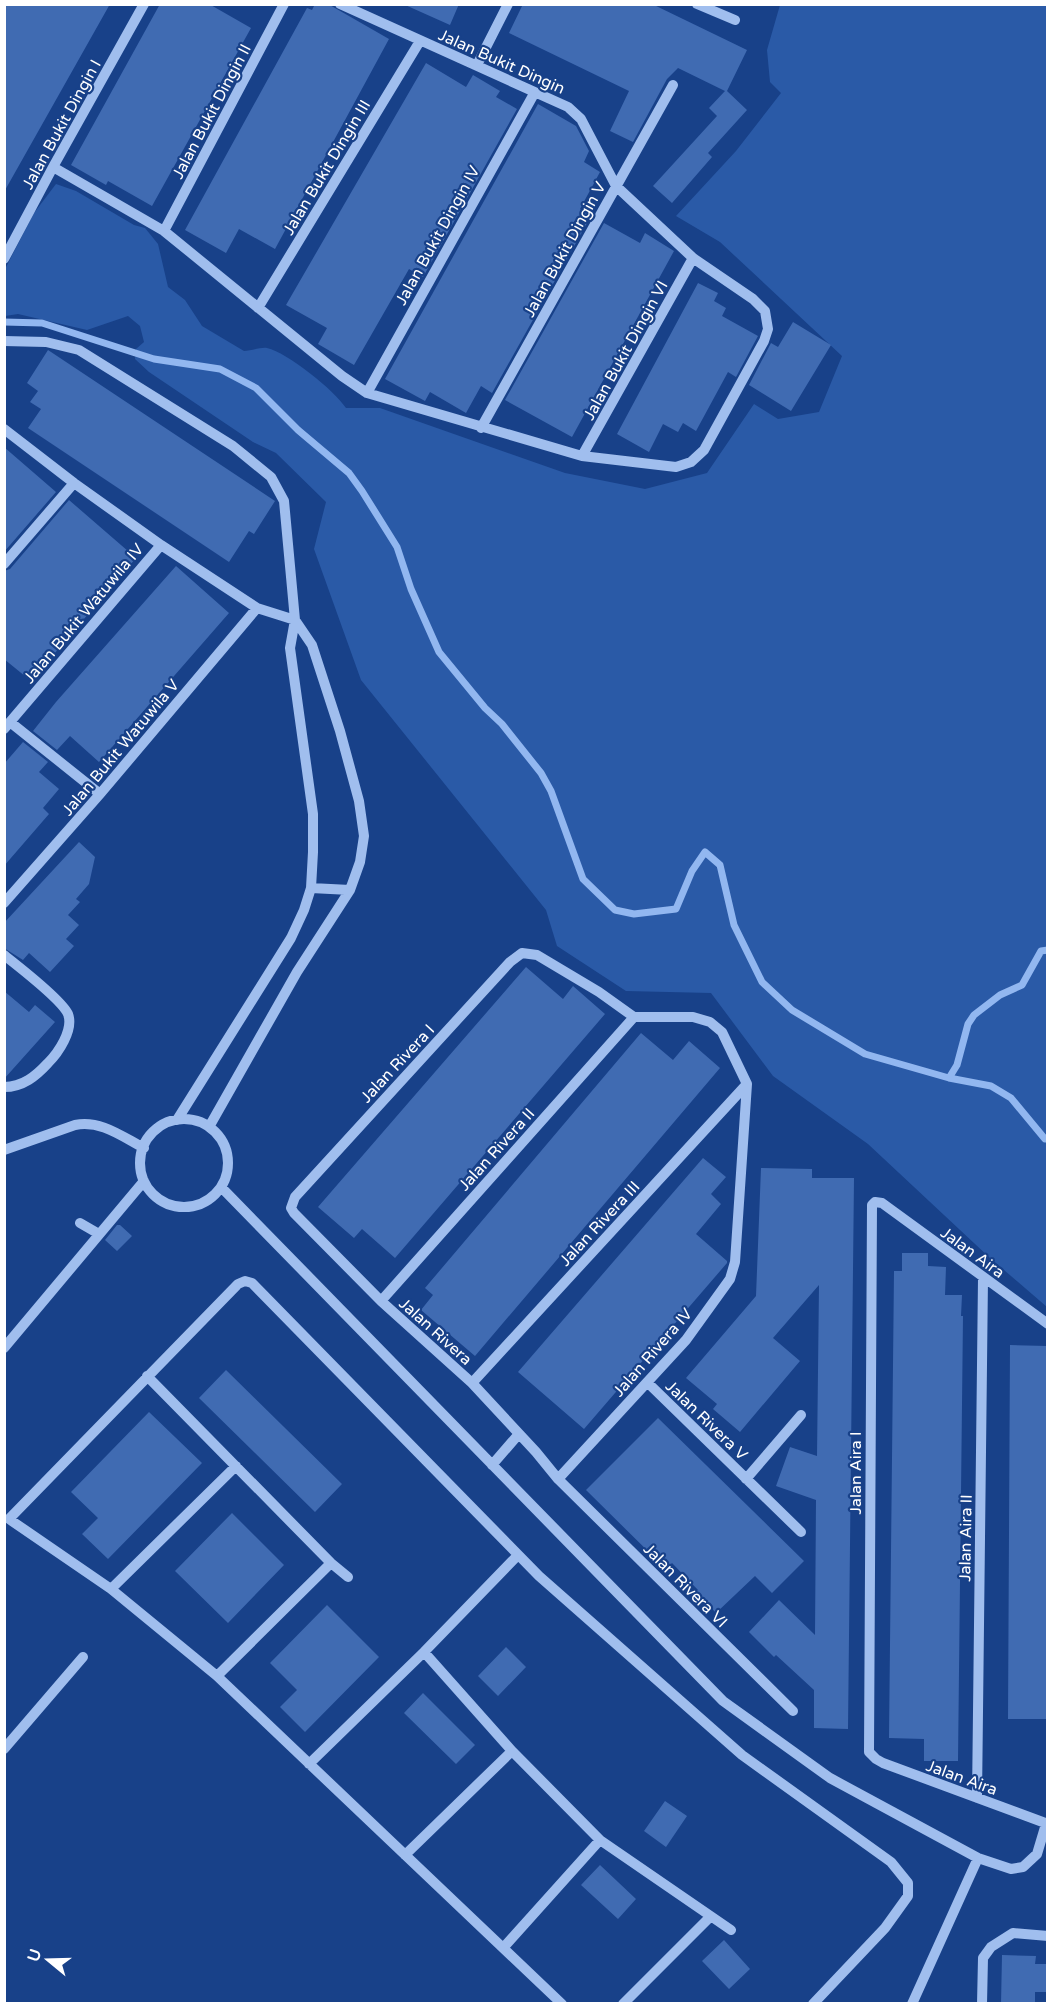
<svg xmlns="http://www.w3.org/2000/svg" width="1052" height="2008" font-family="'Varela Round',sans-serif">
<style>
.green{fill:#2a5aa7}
.lines{fill:none;stroke-linecap:round;stroke-linejoin:round}
.stream{stroke:#92b7f0;stroke-width:7}
.building{fill:#406bb2}
.minor{stroke:#a0beee;stroke-width:10}
.labels{text-anchor:middle;stroke-width:4.5;stroke-linejoin:round;paint-order:stroke}
.street-label{font-size:16px;fill:#fff;stroke:#184189}
</style>
<rect width="100%" height="100%" fill="#184189"/>
<path class="green" d="M780 5H1047V1307L990 1258 868 1144 773 1076 711 993 626 991 557 946 546 910 361 680 314 549 326 502 276 453 253 442 149 372 135 359 136 349 144 342 140 326 128 316 87 330 18 314 5 316V269L34 213 56 184 76 191 134 225 145 228 158 244 168 287 185 300 202 326 244 351C251 351 261 347 267 348 288 353 334 390 346 408H380L565 473 645 489 707 473 754 404 778 419 819 412 842 356 720 242 676 216 736 151 781 93 770 82 767 50Z"/>
<g class="lines">
<path class="stream" d="M4 322 42 323 154 359 220 369 256 388 298 430 349 473 362 491 397 547 411 589 439 652 485 708 502 724 541 773 551 791 583 879 615 910 634 914 676 909 692 871 705 852 720 865 734 925 762 982 792 1010 865 1054 949 1078 991 1086 1011 1098 1045 1139H1048
M949 1078 957 1065 968 1024 974 1015 1000 995 1022 985 1041 951 1048 950"/>
</g>
<path class="building" d="M4 4H110L4 192Z
M160 4H209L251 28 152 206 108 181 106 185 71 165Z
M315 4H328L389 39 275 249 239 229 226 253 185 230 307 8 312 10Z
M403 4H459L450 25Z
M523 4H652L747 50 727 91 747 110 708 153 712 157 672 203 653 186 717 116 709 108 725 91 678 68 667 79 633 142 610 131 629 91 509 33Z
M426 63 466 87 473 75 500 91 496 97 517 109 423 277 409 269 354 365 318 344 327 328 286 305Z
M538 104 576 126 589 151 584 162 600 172 580 209 591 216 492 393 481 386 466 413 430 392 425 401 385 379Z
M604 223 640 243 645 233 674 251 572 437 505 400Z
M698 283 718 293 714 301 726 308 722 316 758 336 736 377 728 372 696 431 683 423 678 432 663 424 649 452 617 434Z
M793 322 831 345 791 411 749 385 771 343 778 347Z
M48 350 275 501 254 534 249 531 229 562 28 428 41 409 30 402 38 391 27 383Z
M4 447 56 492 4 552Z
M69 500 136 558 31 681 4 659V571L10 569Z
M176 566 229 613 99 762 70 736 57 750 33 731 56 702Z
M23 742 48 762 39 772 59 789 43 808 49 814 4 866V764Z
M79 842 95 857 89 884 76 899 80 902 68 915 79 925 66 939 74 946 50 972 29 953 23 960 4 948V923Z
M526 967 563 999 573 986 605 1014 395 1258 362 1229 354 1238 318 1207Z
M4 991 29 1012 35 1005 55 1022 4 1079Z
M641 1033 673 1060 689 1041 720 1068 475 1356 421 1310 433 1295 425 1288Z
M703 1158 726 1177 711 1194 721 1204 696 1234 727 1261V1263L584 1429 518 1372Z
M761 1168 812 1169V1178H854L848 1729 814 1728V1690L776 1655 774 1657 749 1632 779 1600 815 1635 816 1500 776 1486 790 1447 817 1456 819 1285 773 1338 800 1361 740 1432 713 1409 717 1404 686 1378 756 1296Z
M117 1225H120L132 1236 117 1251 105 1240Z
M902 1253H928V1266L946 1267 945 1295H962L961 1316H963L958 1761H924V1739L889 1738 894 1271H902Z
M1010 1345 1047 1346V1719H1008Z
M226 1370 342 1484 315 1512 199 1398Z
M149 1412 202 1463 108 1559 82 1534 98 1518 71 1492Z
M658 1418 804 1561 772 1593 755 1576 716 1613 696 1591 698 1590 672 1563 666 1569 586 1490Z
M232 1513 284 1565 228 1623 175 1571Z
M327 1605 379 1657 305 1732 280 1707 297 1690 270 1663Z
M506 1647 526 1667 498 1696 478 1676Z
M423 1693 475 1745 456 1764 404 1713Z
M665 1801 687 1816 666 1847 644 1831Z
M600 1865 636 1899 618 1919 581 1885Z
M724 1940 750 1969 729 1989 702 1961Z
M1002 1955 1036 1956 1035 1964H1047V1992H1035V2004H1001Z"/>
<g class="lines">
<path class="minor" d="M697 4 735 20
M477 65 508 4
M53 167 164 231 342 376 367 393 582 456 676 467 691 462 704 450 764 341 768 329 765 311 753 299 693 258 616 186 581 119 568 107 340 4
M164 231 284 4
M4 259 53 167 144 4
M258 308 420 41
M4 341 46 342 79 350 233 446 271 477 284 501 295 620 290 648 313 814V852L311 888 304 910 291 938 177 1120
M367 393 535 92
M481 428 673 85
M4 429 74 483 161 545 257 608 295 620 312 645 340 731 359 801 364 836 360 862 350 890 297 972 209 1127
M582 456 693 258
M4 564 74 483
M10 722 100 794
M4 729 161 545
M311 888 350 890
M4 903 100 794 257 608
M4 955C18 966 62 1000 68 1014 74 1030 58 1053 48 1063 36 1076 23 1087 4 1087
M140 1163a44 44 0 1 1 88 0a44 44 0 1 1-88 0Z
M4 1150 75 1125C101 1120 121 1136 144 1148
M221 1187 723 1701 830 1778 978 1858 1011 1869 1023 1867 1037 1854 1046 1824
M80 1223 99 1234
M381 1301 634 1017
M1048 1324 882 1203 875 1202 872 1205 869 1752 876 1759 883 1763 1048 1824
M4 1348 144 1181
M147 1376 331 1563 348 1577
M472 1383 747 1084
M648 1383 801 1532
M492 1465 518 1435
M558 1479 686 1340 730 1279 735 1262 747 1084 722 1032 710 1022 693 1017H634L599 992 537 955 522 953 510 962 295 1197 291 1208 294 1213 381 1301 472 1383 536 1452 558 1479 793 1711
M746 1479 801 1415
M111 1589 236 1466
M424 1652 512 1751 600 1840 731 1930
M217 1676 331 1563
M4 1749 83 1657
M309 1764 424 1652 518 1555
M977 1798 983 1278
M405 1855 512 1751
M503 1948 600 1840
M562 2004 217 1676 111 1589 9 1519 238 1284 245 1281 252 1283 539 1576 742 1755 891 1862 908 1883V1896L885 1928 813 2004
M623 2004 710 1917
M912 2004 978 1858
M982 2004 983 1958 991 1947 1013 1933 1048 1936"/>
</g>
<g class="labels">
<g class="street-label">
<text transform="translate(502 61) rotate(24)" y="6">Jalan Bukit Dingin</text>
<text transform="translate(211 111) rotate(-62)" y="6">Jalan Bukit Dingin II</text>
<text transform="translate(61 124) rotate(-61)" y="6">Jalan Bukit Dingin I</text>
<text transform="translate(326 167) rotate(-59)" y="6">Jalan Bukit Dingin III</text>
<text transform="translate(437 235) rotate(-61)" y="6">Jalan Bukit Dingin IV</text>
<text transform="translate(564 249) rotate(-61)" y="6">Jalan Bukit Dingin V</text>
<text transform="translate(625 350) rotate(-61)" y="6">Jalan Bukit Dingin VI</text>
<text transform="translate(83 613) rotate(-50)" y="6">Jalan Bukit Watuwila IV</text>
<text transform="translate(120 747) rotate(-50)" y="6">Jalan Bukit Watuwila V</text>
<text transform="translate(397 1063) rotate(-47)" y="6">Jalan Rivera I</text>
<text transform="translate(496 1149) rotate(-48)" y="6">Jalan Rivera II</text>
<text transform="translate(599 1223) rotate(-47)" y="6">Jalan Rivera III</text>
<text transform="translate(973 1252) rotate(36)" y="6">Jalan Aira</text>
<text transform="translate(436 1331) rotate(42)" y="6">Jalan Rivera</text>
<text transform="translate(652 1352) rotate(-49)" y="6">Jalan Rivera IV</text>
<text transform="translate(707 1420) rotate(44)" y="6">Jalan Rivera V</text>
<text transform="translate(855 1473) rotate(-90)" y="6">Jalan Aira I</text>
<text transform="translate(965 1538) rotate(-89)" y="6">Jalan Aira II</text>
<text transform="translate(686 1585) rotate(45)" y="6">Jalan Rivera VI</text>
<text transform="translate(962 1777) rotate(20)" y="6">Jalan Aira</text>
</g>
</g>
<rect width="1052" height="2008" fill="none" stroke="#ffffff" stroke-width="12"/>
<g transform="translate(48 1960) rotate(289)" stroke="#184189" stroke-width="4.5" paint-order="stroke">
<path d="M0-4.5L10 22L0 15L-10 22Z" fill="#ffffff"/>
<text y="-9" font-size="16" font-weight="bold" text-anchor="middle" fill="#ffffff">U</text>
</g>
</svg>
